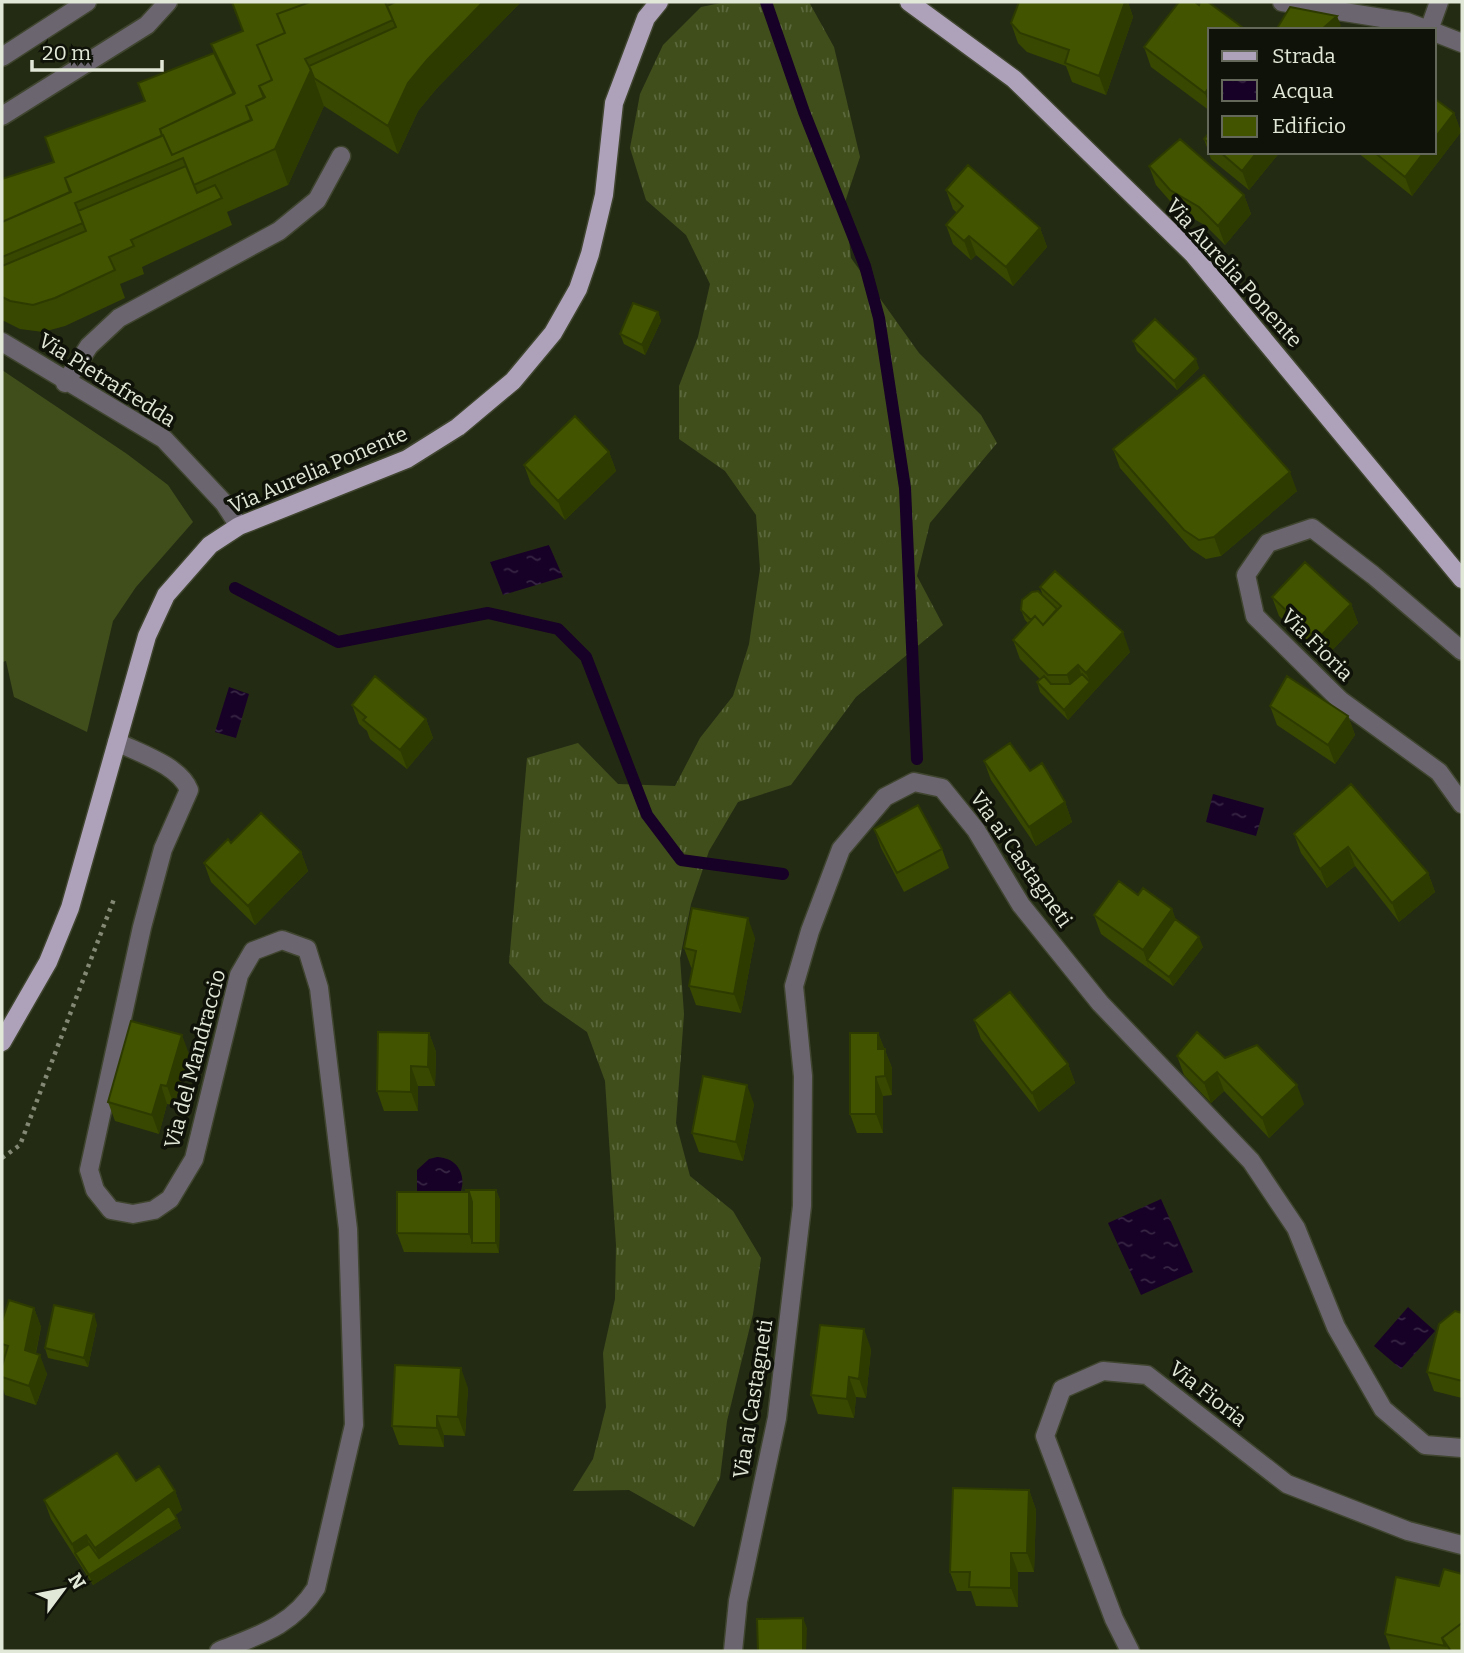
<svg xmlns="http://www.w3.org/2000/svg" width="1464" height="1653" font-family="Bitter,serif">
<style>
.grass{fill:url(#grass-tufts)}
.garden{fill:#404e1c}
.water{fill:url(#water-ripples)}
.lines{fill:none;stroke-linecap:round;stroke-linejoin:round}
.stream{stroke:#170126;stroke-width:12}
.minor-casing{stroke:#3f452f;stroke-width:21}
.major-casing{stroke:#3f452f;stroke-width:21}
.path{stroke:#838975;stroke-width:4.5;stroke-dasharray:3.5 5;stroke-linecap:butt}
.minor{stroke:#6b6570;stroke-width:18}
.major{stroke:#aea2ba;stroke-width:18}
.wall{fill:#394800}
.shaded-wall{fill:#2e3b00}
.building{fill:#425400;stroke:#2e3b00;stroke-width:2}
.labels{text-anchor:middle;stroke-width:7;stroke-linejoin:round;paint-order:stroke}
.street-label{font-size:21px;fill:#e2e8d8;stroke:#0f1208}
</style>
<defs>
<pattern id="grass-tufts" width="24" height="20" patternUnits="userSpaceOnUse" patternTransform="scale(1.75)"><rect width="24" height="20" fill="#404e1c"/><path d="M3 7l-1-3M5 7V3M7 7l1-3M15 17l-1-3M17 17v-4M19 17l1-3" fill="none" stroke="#5b683c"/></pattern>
<pattern id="water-ripples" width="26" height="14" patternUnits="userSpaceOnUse" patternTransform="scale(1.75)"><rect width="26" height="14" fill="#170126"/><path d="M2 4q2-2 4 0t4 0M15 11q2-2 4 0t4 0" fill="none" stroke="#382645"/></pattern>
</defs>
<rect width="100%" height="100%" fill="#242b13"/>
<path class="grass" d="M726 2H809L834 47 860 157 845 202 851 258 919 353 981 415 997 443 930 523 917 576 943 625 856 697 791 785 738 802 709 851 691 904 680 958 684 1014 676 1123 690 1176 733 1211 761 1258 753 1314 727 1421 720 1478 694 1527 629 1490 573 1491 593 1459 606 1407 603 1353 615 1299 616 1245 605 1081 587 1032 544 1002 509 963 527 758 578 743 618 784 675 786 700 738 733 696 749 644 760 569 756 515 725 471 679 439V386L698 337 710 284 686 235 646 200 630 148 640 94 663 45 701 7Z"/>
<path class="garden" d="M2 370 127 454 168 485 193 522 136 587 113 621 87 732 14 697 6 661 2 662Z"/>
<path class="water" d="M549 545 563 577 503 595 490 562Z
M229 687 249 694 236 738 215 732Z
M1213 794 1264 808 1256 836 1206 822Z
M437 1157C459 1158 468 1177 459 1196L417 1193V1170L429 1159Z
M1161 1199 1193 1272 1141 1295 1108 1223Z
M1408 1307 1435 1331 1401 1369 1374 1346Z"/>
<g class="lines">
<path class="stream" d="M766 2 804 112 865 266 879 318 905 488 917 759
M235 588 338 642 488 613 558 629 586 657 647 815 681 860 783 874"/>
<defs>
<path id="minor" d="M1282 2 1407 22 1428 30
M1429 30 1439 2
M1434 32 1462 43
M2 57 87 2
M2 116 147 25 168 2
M2 342 164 439 224 503 239 526
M65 383 89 346 119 318 279 231 317 200 341 156
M1462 651 1373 575 1312 528 1268 543 1246 575 1255 616 1340 700 1439 772 1462 804
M117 742C139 753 180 766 189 790L163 849 142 927 89 1170 95 1190 111 1210 133 1214 154 1210 170 1199 194 1159 239 975 253 951 282 940 307 949 319 988 348 1229 354 1425 316 1588C292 1626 259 1635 219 1651
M733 1651 738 1601 777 1418 802 1206 803 1076 794 986 810 931 841 849 885 797 914 782 942 788 976 830 1021 905 1100 1003 1251 1161 1296 1228 1336 1327 1383 1409 1425 1445 1462 1448
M1130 1651 1114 1619 1045 1436 1062 1389 1103 1371 1147 1375 1287 1484 1408 1531 1462 1545"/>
<path id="major" d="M909 2 1014 79 1193 254 1462 579
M2 1042 48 962 70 908 147 636 166 595 210 545 239 526 407 459 458 427 513 381 553 333 578 289 590 254 604 195 614 103 646 18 659 2"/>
</defs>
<use href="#minor" class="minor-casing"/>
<use href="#major" class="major-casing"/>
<path class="path" d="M2 1158 20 1145 114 899"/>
<use href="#minor" class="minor"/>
<use href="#major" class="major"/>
</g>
<path class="wall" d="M231 2H521L437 88 418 111 398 154 324 106 288 185 227 212 232 225 142 267 144 274 120 284 125 298 65 326 43 332 20 329 2 320V179L54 162 144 101 214 53 211 44 243 31Z
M1019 2H1128L1133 17 1106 95 1072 82 1066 66 1027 52 1018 43 1011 23Z
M1199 5 1210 30V111L1151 67 1144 47Z
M1454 113 1461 132 1412 196 1357 152H1434Z
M1210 132V152H1280L1249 190 1211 159 1204 139Z
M1149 166 1244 195 1251 214 1225 245 1206 226 1177 209 1156 185Z
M946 190 1040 228 1047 247 1013 286 976 255 971 260 953 244 946 225 957 213 953 209Z
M658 312 661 321 645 355 624 344 620 334Z
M1133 341 1199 368 1177 390 1137 351Z
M1113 449 1297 491 1221 556 1206 559 1191 549 1120 468Z
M609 452 616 471 565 520 531 484 524 465Z
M1040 587 1130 652 1068 720 1040 692 1037 682 1040 679 1020 659 1013 640 1028 623 1025 620 1021 610 1043 596Z
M1272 597 1351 604 1358 623 1324 659 1279 616Z
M352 705 426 719 433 738 407 769 370 739 367 731 359 724Z
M1270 706 1348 716 1355 735 1335 764 1277 725Z
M984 761 1030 771 1065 802 1072 822 1036 846 991 780Z
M1351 784 1428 873 1435 892 1399 922 1355 866 1327 888 1301 853 1294 834Z
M874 829 942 849 949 868 904 892 881 848Z
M231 843 301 852 308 871 255 925 211 882 204 863Z
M1138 895 1172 909 1175 919 1203 947 1173 986 1101 934 1094 915Z
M755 938 741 1013 696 1005 689 986 692 968 691 967 684 948Z
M974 1020 1068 1064 1075 1083 1039 1112 981 1039Z
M429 1033 436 1052 435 1086H418V1111H384L377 1091Z
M878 1033 892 1068V1095L883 1096V1133H857L850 1114Z
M189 1054 174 1105 167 1104 159 1134 115 1121 108 1102Z
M1177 1056 1225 1058 1304 1104 1269 1138 1224 1091 1211 1103 1184 1075Z
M754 1104 743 1161 699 1152 692 1133Z
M496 1190 500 1200 499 1253 404 1252 397 1233 466 1192Z
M34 1308 41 1327 36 1353 47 1374 36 1405 5 1395 2 1385V1366L3 1362 2 1361V1321Z
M1462 1313V1398L1434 1391 1427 1372Z
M97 1324 88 1367 48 1358 45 1348Z
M871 1349 866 1398 856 1397 854 1418 818 1414 811 1395Z
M468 1388 465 1436 444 1435V1447L399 1445 392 1426Z
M136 1481 175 1491 182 1510 175 1515 181 1528 93 1585 51 1519 44 1500Z
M1029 1490 1036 1510 1034 1572H1018V1607L976 1606 971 1591H957L950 1572Z
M1439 1586 1462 1651H1391L1385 1634Z"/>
<path class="shaded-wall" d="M483 2H521L437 88 418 111 398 154 388 126 408 83 427 60Z
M1125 2H1128L1133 17 1106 95 1099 76Z
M1337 16 1341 26 1336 30H1321Z
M311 70 324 106 288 185 275 149Z
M1210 86V108L1205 93Z
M1454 113 1461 132 1412 196 1405 177 1424 152H1434V139Z
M1257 152H1280L1249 190 1242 171Z
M1244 195 1251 214 1225 245 1218 226Z
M1040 228 1047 247 1013 286 1006 267Z
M969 236 976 255 971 260 964 241Z
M658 312 661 321 645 355 642 345Z
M1196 359 1199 368 1177 390 1174 381Z
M609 452 616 471 565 520 558 501Z
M1290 472 1297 491 1221 556 1214 537Z
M1351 604 1358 623 1324 659 1317 640Z
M1123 632 1130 652 1068 720 1064 710 1090 682 1086 673Z
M1078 665 1085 684 1073 694 1067 675Z
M1348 716 1355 735 1335 764 1328 745Z
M426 719 433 738 407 769 400 750Z
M1065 802 1072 822 1036 846 1029 827Z
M1348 847 1355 866 1327 888 1320 869Z
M301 852 308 871 255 925 248 906Z
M1428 873 1435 892 1399 922 1392 903Z
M1172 909 1179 928 1147 960 1150 970 1143 950Z
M748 918 755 938 741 1013 734 994Z
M1199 937 1203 947 1173 986 1169 977Z
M429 1033 436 1052 435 1086 428 1067Z
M878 1033 892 1068V1095L885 1076 878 1049Z
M182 1035 189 1054 174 1105 167 1086Z
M1068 1064 1075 1083 1039 1112 1032 1093Z
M411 1066 418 1086V1111L411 1092Z
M1217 1072 1224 1091 1211 1103 1204 1083Z
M876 1077 883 1096V1133L876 1114Z
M161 1085 167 1104 159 1134 152 1115Z
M747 1085 754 1104 743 1161 736 1142Z
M1297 1085 1304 1104 1269 1138 1262 1118Z
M496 1190 500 1200 499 1253 496 1243Z
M469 1192 476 1211 472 1243 469 1234Z
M34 1308 41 1327 32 1369 25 1350Z
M94 1314 97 1324 88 1367 84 1358Z
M864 1329 871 1349 866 1398 859 1379Z
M40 1355 47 1374 36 1405 29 1386Z
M461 1368 468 1388 465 1436 458 1417Z
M849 1377 856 1397 854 1418 847 1399Z
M437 1416 444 1435V1447L437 1428Z
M1029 1490 1036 1510 1034 1572 1027 1553Z
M175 1491 182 1510 117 1557 177 1519 181 1528 93 1585 89 1575 102 1567 95 1548Z
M86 1535 93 1554 75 1553 72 1544Z
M1011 1553 1018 1572V1607L1011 1588Z
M803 1618 807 1628 806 1651H803Z"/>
<path class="building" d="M232 2H310L277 14 285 33 257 45 272 80 259 86 264 98 246 106 251 120 172 155 163 135H162L160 129 235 93 211 44 243 31Z
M310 2H385L393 20 305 59 311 70 275 149 194 185 183 158 75 203 83 223 2 257V222L71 192 65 178 163 135 172 155 252 120 246 106 265 97 259 86 272 80 257 45 285 33 277 14Z
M395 2H483L427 60 408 83 388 126 314 78 309 66 396 27 387 6Z
M1019 2H1125L1099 76 1065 63 1069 50 1020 33 1011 23Z
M1179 2H1195L1199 5 1200 2H1208L1246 30H1210V86L1205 93 1144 47Z
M1290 7 1337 16 1321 30H1276Z
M214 53 234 94 160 129 162 136 65 178 70 192 2 222V179L54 162 45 137 145 101 138 83Z
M1434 98 1454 113 1434 139Z
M1210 132V144L1204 139Z
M1180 139 1244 195 1218 226 1199 207 1170 190 1149 166Z
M1220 152H1257L1242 171Z
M1374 152H1424L1405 177Z
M968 165 1040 228 1006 267 969 236 964 241 946 225 963 206 946 190Z
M186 166 197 193 215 185 222 198 131 240 134 246 109 257 115 270 55 298 33 305 10 301 2 297V266L86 231 78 211Z
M633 303 658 312 642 345 620 334Z
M1155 319 1196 359 1174 381 1133 341Z
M1204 375 1290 472 1214 537 1199 540 1184 530 1113 449Z
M575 416 609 452 558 501 524 465Z
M1305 562 1351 604 1317 640 1272 597Z
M1055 571 1123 632 1086 673 1078 665 1067 675H1048L1013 640 1035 616 1043 625 1061 606 1040 587Z
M1038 591 1057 609 1043 625 1035 616 1031 620 1021 610 1022 600 1032 592Z
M1082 674 1090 682 1064 710 1037 682 1044 676 1051 684H1070Z
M375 676 426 719 400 750 363 720 366 717 352 705Z
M1287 676 1348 716 1328 745 1270 706Z
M1010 743 1030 771 1042 763 1065 802 1029 827 984 761Z
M1351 784 1428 873 1392 903 1348 847 1320 869 1294 834Z
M918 805 942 849 897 873 874 829Z
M261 813 301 852 248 906 204 863 228 839 231 843Z
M1119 881 1138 895 1143 888 1172 909 1143 950 1094 915Z
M692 908 748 918 734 994 689 986 696 951 684 948Z
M1175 919 1199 937 1169 977 1147 960Z
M1010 992 1068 1064 1032 1093 974 1020Z
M131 1021 182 1035 167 1086 161 1085 152 1115 108 1102Z
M378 1032 429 1033 428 1067 411 1066V1092L377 1091Z
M1197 1032 1225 1058 1257 1045 1297 1085 1262 1118 1217 1072 1204 1083 1177 1056Z
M850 1033H878V1049H885V1076L876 1077V1114H850Z
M703 1076 747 1085 736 1142 692 1133Z
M466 1190H496V1243H472V1202L469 1192H466Z
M397 1192H469V1234L397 1233Z
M9 1300 34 1308 25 1350 40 1355 29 1386 2 1377V1366L8 1346 2 1344V1321Z
M54 1305 94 1314 84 1358 45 1348Z
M1455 1311 1462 1313V1381L1427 1372 1439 1324Z
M820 1325 864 1329 859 1379 849 1377 847 1399 811 1395Z
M395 1365 461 1368 458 1417 437 1416V1428L392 1426Z
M117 1453 136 1481 159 1466 175 1491 95 1548 86 1535 72 1544 44 1500Z
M953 1488 1029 1490 1027 1553H1011V1588L969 1587 970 1572H950Z
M169 1506 177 1519 89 1575 75 1553 89 1544 99 1558Z
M1444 1569 1462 1574V1623L1442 1638 1445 1646 1385 1634 1396 1577 1439 1586Z
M803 1618V1651H758L757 1619Z
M1462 1623V1651H1451L1442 1638Z"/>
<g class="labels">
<g class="street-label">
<text transform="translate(1234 273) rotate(48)" y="7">Via Aurelia Ponente</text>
<text transform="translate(107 380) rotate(32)" y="7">Via Pietrafredda</text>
<text transform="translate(318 470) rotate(-23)" y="7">Via Aurelia Ponente</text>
<text transform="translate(1317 645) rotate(45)" y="7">Via Fioria</text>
<text transform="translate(1021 859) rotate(55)" y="7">Via ai Castagneti</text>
<text transform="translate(195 1059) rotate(-75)" y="7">Via del Mandraccio</text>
<text transform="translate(1208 1394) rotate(38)" y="7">Via Fioria</text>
<text transform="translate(753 1399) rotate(-81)" y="7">Via ai Castagneti</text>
</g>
</g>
<rect width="1464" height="1653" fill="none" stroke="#e2e8d8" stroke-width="7"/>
<rect x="1208" y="28" width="228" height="126" fill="#0f1208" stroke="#63685b" stroke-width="2"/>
<rect x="1222" y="51" width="35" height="10" fill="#aea2ba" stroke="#63685b" stroke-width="2"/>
<text x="1272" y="63" font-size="21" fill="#e2e8d8">Strada</text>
<rect x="1222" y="80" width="35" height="21" fill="url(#water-ripples)" stroke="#63685b" stroke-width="2"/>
<text x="1272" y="98" font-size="21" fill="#e2e8d8">Acqua</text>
<rect x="1222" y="116" width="35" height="21" fill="#425400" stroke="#63685b" stroke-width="2"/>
<text x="1272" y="133" font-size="21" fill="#e2e8d8">Edificio</text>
<g transform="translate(63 1590) rotate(58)" stroke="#0f1208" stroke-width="5" paint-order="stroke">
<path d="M0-5L12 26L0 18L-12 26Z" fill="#e2e8d8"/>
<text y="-10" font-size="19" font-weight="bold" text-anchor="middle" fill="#e2e8d8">N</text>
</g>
<path d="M32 60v10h130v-10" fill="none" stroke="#e2e8d8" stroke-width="3.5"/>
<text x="42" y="60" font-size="21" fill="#e2e8d8" stroke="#0f1208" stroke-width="5" paint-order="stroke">20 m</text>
</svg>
